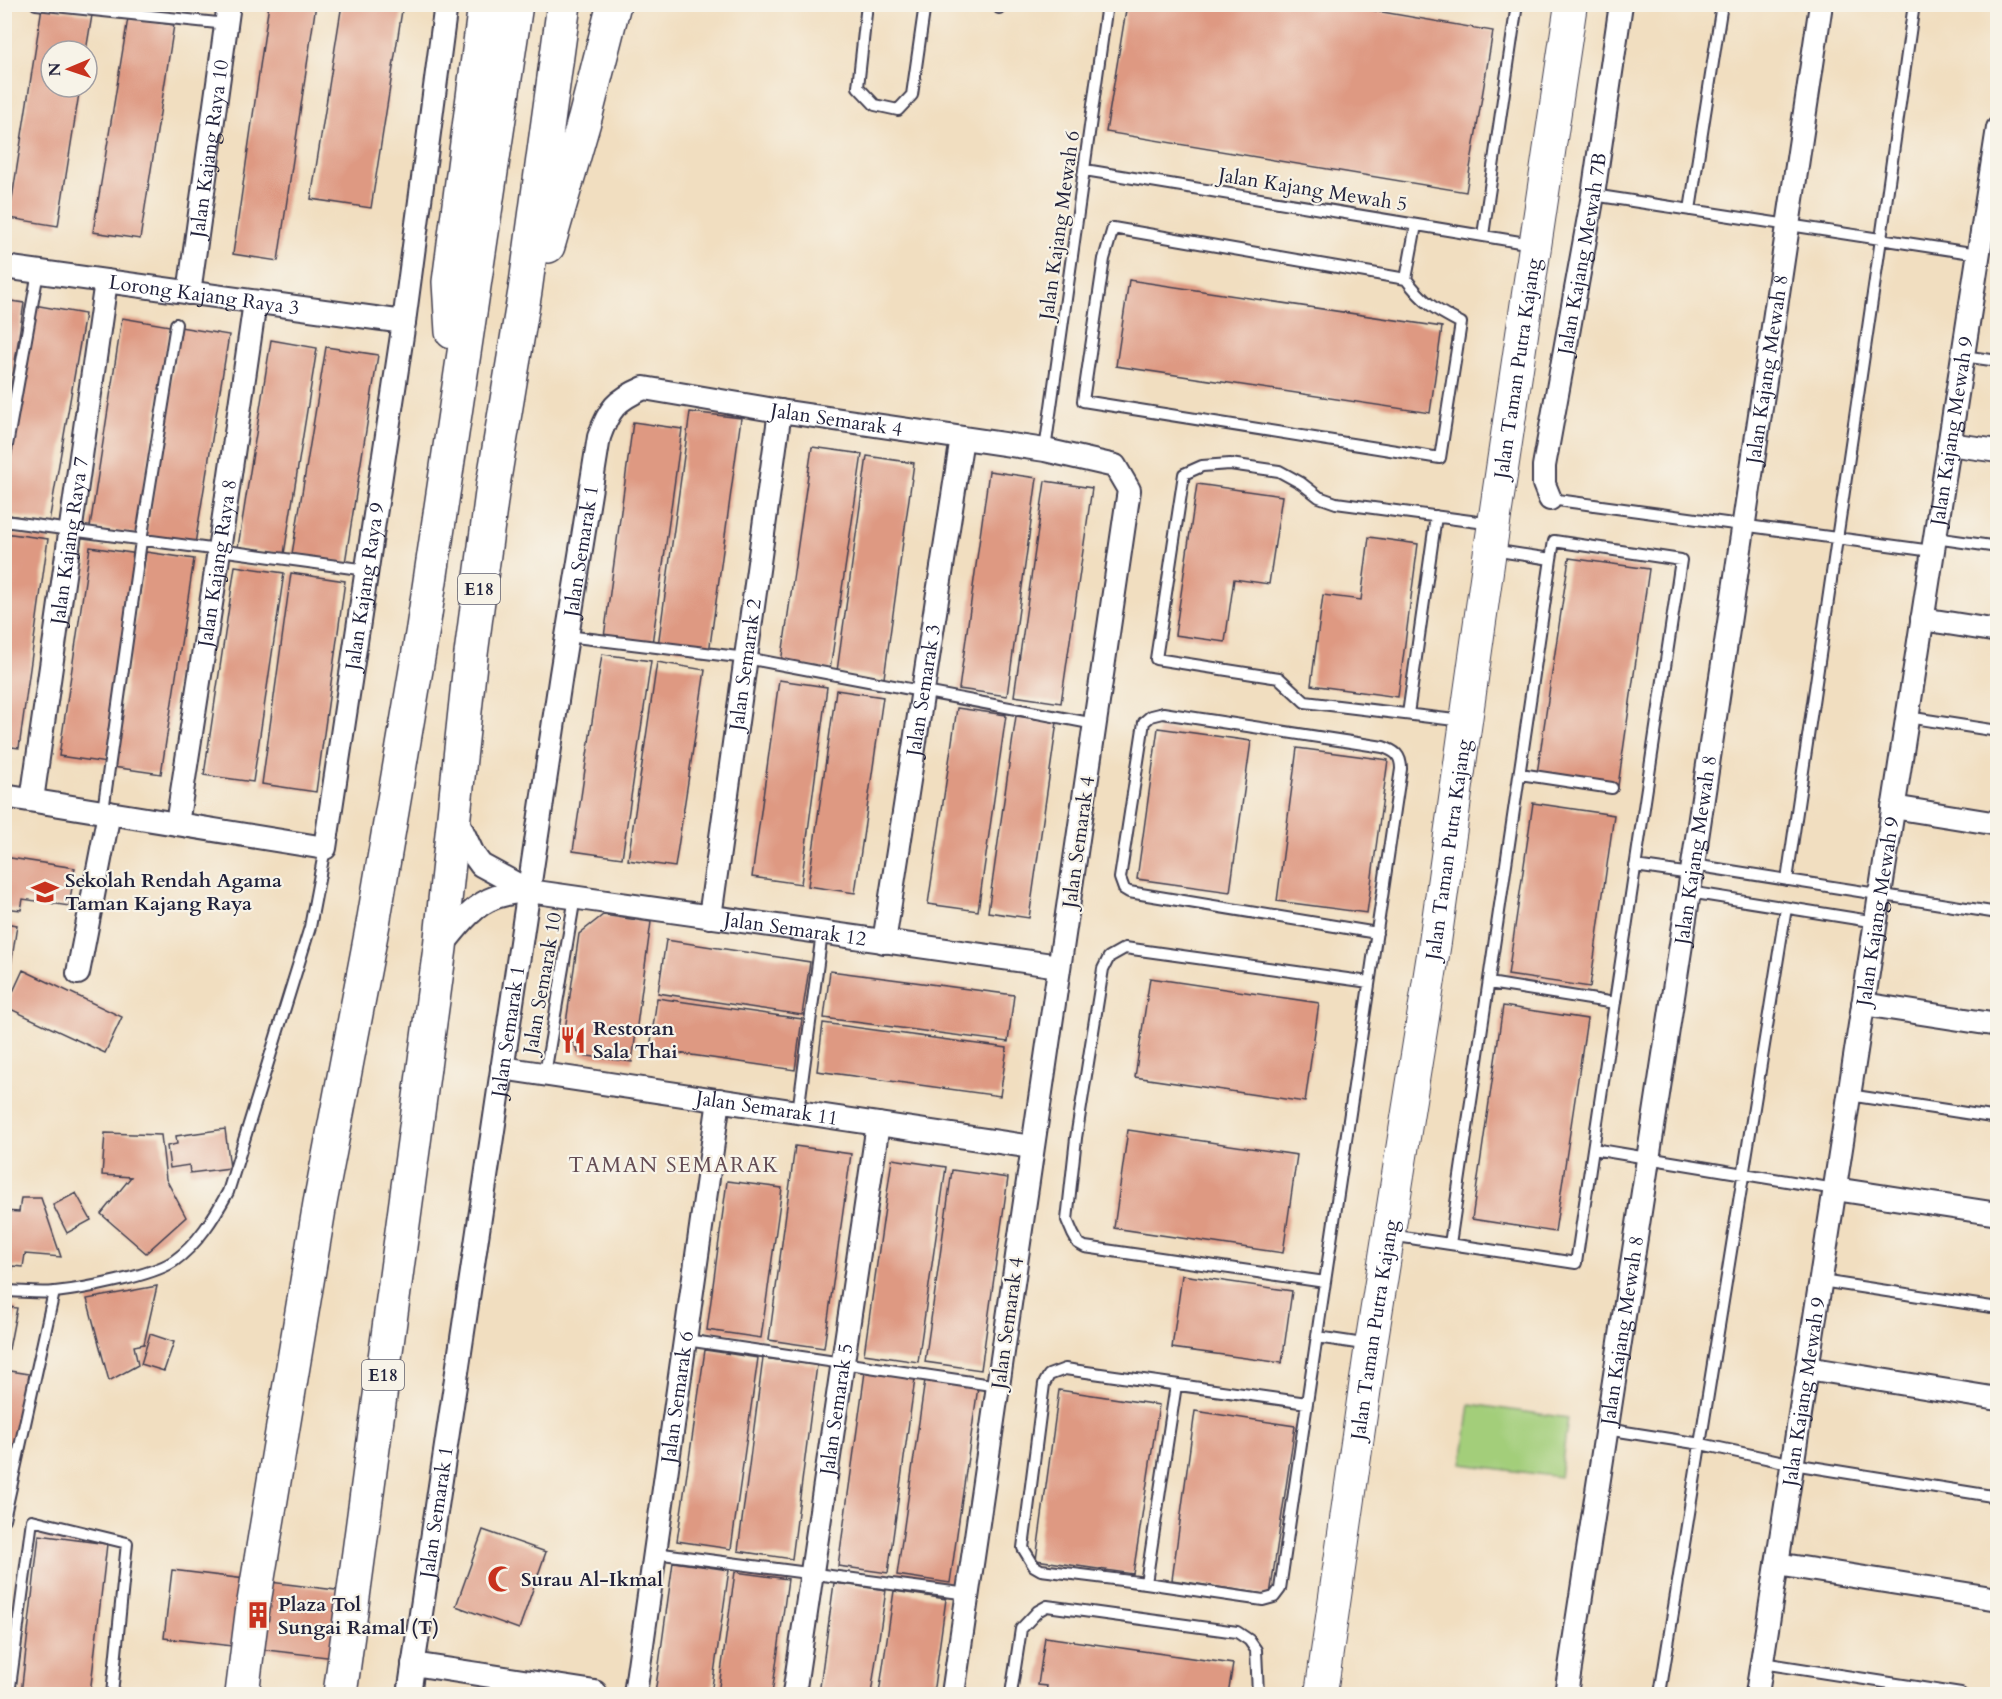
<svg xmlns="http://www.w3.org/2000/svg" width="2002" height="1699" font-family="Cardo,serif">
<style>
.green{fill:#a3ce7a;stroke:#62785a;stroke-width:1.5}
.building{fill:#de9982}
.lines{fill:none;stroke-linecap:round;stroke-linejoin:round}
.lane-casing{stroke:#413e4f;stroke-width:14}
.street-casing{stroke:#413e4f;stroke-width:26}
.secondary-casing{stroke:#413e4f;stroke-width:34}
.highway-casing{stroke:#413e4f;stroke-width:36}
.lane{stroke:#fff;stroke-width:10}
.street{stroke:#fff;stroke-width:22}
.secondary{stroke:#fff;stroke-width:32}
.highway{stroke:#fff;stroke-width:33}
.labels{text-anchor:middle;stroke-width:4.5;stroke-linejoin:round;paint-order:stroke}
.shield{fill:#f7f3e8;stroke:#62616f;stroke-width:1.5}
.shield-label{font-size:18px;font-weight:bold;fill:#22223b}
.street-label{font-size:20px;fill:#22223b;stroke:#f7f3e8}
.poi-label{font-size:20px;font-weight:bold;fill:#22223b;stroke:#f7f3e8;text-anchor:start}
.neighbourhood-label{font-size:21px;letter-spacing:1.5px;fill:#644c54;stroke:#f7f3e8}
</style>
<rect width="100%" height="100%" fill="#f7f3e8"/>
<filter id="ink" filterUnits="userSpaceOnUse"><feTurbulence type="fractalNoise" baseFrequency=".0167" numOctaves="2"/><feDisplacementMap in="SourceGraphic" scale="12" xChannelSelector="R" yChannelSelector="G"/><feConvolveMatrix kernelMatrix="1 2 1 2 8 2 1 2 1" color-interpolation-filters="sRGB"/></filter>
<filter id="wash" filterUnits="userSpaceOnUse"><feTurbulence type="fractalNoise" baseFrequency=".008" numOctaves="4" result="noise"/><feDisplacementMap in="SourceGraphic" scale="24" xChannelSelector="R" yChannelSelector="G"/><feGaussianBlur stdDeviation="1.35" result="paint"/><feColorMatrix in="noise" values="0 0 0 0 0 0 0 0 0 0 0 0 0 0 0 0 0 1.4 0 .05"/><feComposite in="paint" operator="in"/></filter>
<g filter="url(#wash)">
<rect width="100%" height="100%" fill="#f1dec0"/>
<path class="green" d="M1470 1404 1568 1418 1560 1477 1462 1464Z"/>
<g id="blocks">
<path class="building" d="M269 4H316L278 261 233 254Z
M342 4H403L371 208 311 199Z
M1127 4H1336L1493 31 1466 192 1106 132Z
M42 7 92 15 86 51H51V87H80L58 226 9 218Z
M128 18 174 25 140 239 93 232Z
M1129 280 1442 327 1430 413 1116 366Z
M4 300 24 303 6 420H4Z
M34 305 85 314 49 522 4 514V473Z
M122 318 170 326 137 534 90 527Z
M180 327 229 335 195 544 146 536Z
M271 340 317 348 284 554 238 547Z
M326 347 378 355 345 563 292 554Z
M690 412 741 418 709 653 658 646Z
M633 422 682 429 652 644 604 637Z
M812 447 862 454 830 670 781 663Z
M867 456 914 463 884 678 837 671Z
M989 471 1037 478 1007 696 959 689Z
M1045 481 1092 488 1061 703 1014 696Z
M1197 484 1282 496 1269 584 1234 579 1225 642 1175 635Z
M4 533 48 539 19 748 4 746Z
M1369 537 1418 544 1398 697 1311 685 1323 595 1361 600Z
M90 547 138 554 107 763 59 756Z
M146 552 194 559 161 774 113 767Z
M1569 558 1649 569 1618 786 1537 774Z
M235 566 284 573 253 782 204 775Z
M291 573 345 581 316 792 262 784Z
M602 654 651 661 622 858 573 851Z
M657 662 705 670 675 867 628 860Z
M779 680 827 687 801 884 752 877Z
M836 690 883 697 855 893 808 886Z
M957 708 1006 715 978 911 928 904Z
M1016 716 1057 722 1029 918 988 912Z
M1158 728 1251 741 1230 892 1137 879Z
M1297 748 1388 760 1367 913 1277 901Z
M1533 803 1614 815 1590 987 1508 975Z
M4 857 75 868 69 906 23 899 21 910 4 908Z
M603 915 651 922 632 1062 580 1055 565 1030 579 934Z
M4 923 17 925 6 1000H4Z
M666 940 810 962 802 1015 658 993Z
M23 970 122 1017 105 1053 6 1007Z
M830 971 1014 995 1008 1042 824 1018Z
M1150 978 1319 1003 1305 1102 1135 1077Z
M657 998 802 1019 795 1070 650 1049Z
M1503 1006 1587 1019 1555 1232 1472 1219Z
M823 1023 1007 1048 1000 1096 817 1071Z
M225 1129 230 1168 190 1173 189 1165 170 1168 167 1146 177 1144 176 1136Z
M1128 1130 1297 1155 1283 1253 1114 1228Z
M105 1133 161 1135 166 1179 186 1217 146 1253 101 1214 131 1177 102 1175Z
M795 1146 851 1154 824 1348 769 1340Z
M892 1159 946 1167 918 1362 864 1354Z
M952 1170 1008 1178 981 1370 925 1362Z
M727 1181 782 1188 761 1338 707 1330Z
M76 1193 91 1220 67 1233 53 1205Z
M21 1198H41L61 1257 25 1254 23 1267 13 1266 11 1282 4 1281V1211L19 1212Z
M1182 1275 1292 1291 1282 1363 1172 1348Z
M157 1286 144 1344 134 1346 138 1365 109 1381 87 1299Z
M4 1306 17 1308 9 1349 4 1348Z
M150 1334 174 1342 164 1371 141 1364Z
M705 1350 758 1358 731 1549 677 1541Z
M763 1358 817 1365 792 1559 738 1551Z
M4 1370 29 1374 18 1454 4 1499Z
M865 1372 915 1379 888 1573 838 1566Z
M925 1380 978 1387 950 1583 897 1575Z
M1059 1390 1159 1405 1133 1574 1036 1560Z
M1195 1411 1295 1426 1270 1595 1172 1580Z
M483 1530 546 1552 519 1629 456 1606Z
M39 1535 107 1544 90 1694H21Z
M673 1562 729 1570 711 1694H655Z
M172 1570 352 1592 344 1659 164 1638Z
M735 1572 788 1579 772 1694H718Z
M834 1583 886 1590 871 1694H819Z
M894 1591 946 1599 933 1694H879Z
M1045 1637 1233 1664 1228 1694H1046L1047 1686 1038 1685Z"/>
</g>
</g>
<g filter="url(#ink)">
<use href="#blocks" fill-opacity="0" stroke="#413e4f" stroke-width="1.5"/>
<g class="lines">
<defs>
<path id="lane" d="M36 4 227 24
M867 4 858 87 875 105 898 110 912 95 925 4
M999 8 1000 4
M1085 170 1532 244
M1593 195 1978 254
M1690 210 1722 4
M1483 235 1517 4
M1406 279C1424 303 1434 309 1461 323L1440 458 1083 401 1104 259 1113 228 1406 279 1416 225
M1963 356 1998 361
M1045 450 1107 4
M4 462 38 272
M1550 499 1932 551
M4 521 367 570
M1935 538 1998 547
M567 636 746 658 1095 724
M1408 714 1436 516
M1907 717 1998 731
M1463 721 1305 702 1279 678 1156 659 1184 474 1202 466 1230 464 1279 471 1301 483 1319 497 1336 503 1493 524
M1520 774 1612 788
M103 811 141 541 176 324
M1693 865 1998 913
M1635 866 1691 874
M1787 880 1881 239 1914 4
M1689 892 1876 922
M1489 983 1615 1003
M545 1074 575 897
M1849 1095 1998 1118
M798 1112 822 933
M1593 1149 1835 1189
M1390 1235 1576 1263 1681 560 1554 541 1551 559 1492 550
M1450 1244 1551 559
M1821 1281 1998 1308
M1325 1282 1085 1247 1078 1243 1073 1234 1067 1220 1076 1138 1103 969 1109 957 1125 948 1369 982
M4 1291C21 1291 39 1294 55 1292 83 1289 152 1276 174 1261 198 1244 214 1217 228 1192L310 927 325 848
M1317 1337 1370 1345
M686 1340 998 1386
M1065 1369 1307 1403 1280 1589 1274 1597 1263 1600 1146 1583 1041 1570 1034 1566 1023 1548 1044 1384 1049 1375Z
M1307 1403 1401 769C1401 755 1395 751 1383 747L1163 713 1151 716 1144 722 1120 878 1124 889 1129 892 1377 933
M1606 1429 1701 1444 1793 1464 1998 1497
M4 1519 54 1292
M655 1553 968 1594
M1146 1583 1176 1385
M1762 1663 1961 1694
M9 1694 32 1520 127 1543 112 1694
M1011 1694 1021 1629 1038 1611 1047 1606 1237 1632 1249 1640 1256 1650 1258 1694
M1660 1694 1786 908"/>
<g id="street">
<path id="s1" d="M4 267 404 322"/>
<path id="s2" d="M189 293 229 4"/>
<path d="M1949 444 1998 451"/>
<path id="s3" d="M1550 499 1544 484V466L1593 195 1621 4"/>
<path d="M1922 619 1998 631"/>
<path id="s4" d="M4 796 325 848 404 322 446 4"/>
<path id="s5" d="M32 800 106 281"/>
<path d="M1893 807 1998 824"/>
<path id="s6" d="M455 815 473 854 481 865 529 891 1059 966"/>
<path id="s7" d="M177 824 215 578 255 302"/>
<path id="s8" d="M710 917 780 411"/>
<path id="s9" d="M884 942 962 438"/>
<path d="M440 948C456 929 472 905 496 897 506 893 518 892 529 891"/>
<path d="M78 973 109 813"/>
<path d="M1863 1004 1998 1025"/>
<path id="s10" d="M502 1068 1032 1147"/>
<path d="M1835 1189 1998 1214"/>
<path d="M1807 1368 1998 1399"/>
<path d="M1777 1564 1998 1599"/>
<path d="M413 1664 595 1692"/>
<path id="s11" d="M409 1694 561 674 599 437C609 409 616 400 644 388L780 411 1045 450 1115 466 1129 490 953 1694"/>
<path id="s12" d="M635 1694 719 1100"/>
<path id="s13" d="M794 1694 878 1124"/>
<path id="s14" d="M1566 1694 1689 892 1821 4"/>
<path id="s15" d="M1757 1694 1998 128"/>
</g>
<g id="secondary">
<path id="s16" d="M1321 1694 1371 1345 1435 942 1490 550 1571 4"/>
</g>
<path id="highway" d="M548 246 585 118 614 4
M452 332 449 282 485 4
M242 1694 252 1614 320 1203 373 924 423 628 516 4
M340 1694 440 948 471 654 493 485 525 291 564 4"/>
</defs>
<use href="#lane" class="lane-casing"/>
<use href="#street" class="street-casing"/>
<use href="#secondary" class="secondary-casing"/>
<use href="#highway" class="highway-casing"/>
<use href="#lane" class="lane"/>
<use href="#street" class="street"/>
<use href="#secondary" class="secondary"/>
<use href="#highway" class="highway"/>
</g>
</g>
<defs>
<symbol id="school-bare" viewBox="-9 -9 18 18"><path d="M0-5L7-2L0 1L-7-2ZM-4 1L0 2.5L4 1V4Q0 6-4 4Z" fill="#c8321e" stroke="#f7f3e8" stroke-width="2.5" paint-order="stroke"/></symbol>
<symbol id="restaurant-bare" viewBox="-9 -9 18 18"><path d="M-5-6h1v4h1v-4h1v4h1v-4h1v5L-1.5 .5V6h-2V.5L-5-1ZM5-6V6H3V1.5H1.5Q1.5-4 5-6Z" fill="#c8321e" stroke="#f7f3e8" stroke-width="2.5" paint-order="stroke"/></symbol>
<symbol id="mosque-bare" viewBox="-9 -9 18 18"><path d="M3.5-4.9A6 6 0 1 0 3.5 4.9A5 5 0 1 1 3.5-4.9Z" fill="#c8321e" stroke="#f7f3e8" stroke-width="2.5" paint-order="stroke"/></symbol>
<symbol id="building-bare" viewBox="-9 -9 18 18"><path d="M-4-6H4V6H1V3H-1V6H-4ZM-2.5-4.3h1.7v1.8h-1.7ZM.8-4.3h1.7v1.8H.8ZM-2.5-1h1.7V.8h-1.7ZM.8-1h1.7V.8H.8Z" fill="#c8321e" stroke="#f7f3e8" stroke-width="2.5" paint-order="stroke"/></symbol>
</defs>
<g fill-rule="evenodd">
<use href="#school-bare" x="26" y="873" width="38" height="38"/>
<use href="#restaurant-bare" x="554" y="1021" width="38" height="38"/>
<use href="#mosque-bare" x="482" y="1560" width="38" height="38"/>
<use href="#building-bare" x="239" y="1596" width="38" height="38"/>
</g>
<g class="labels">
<g class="shield">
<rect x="458" y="574" width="42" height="30" rx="4.5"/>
<rect x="362" y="1360" width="42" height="30" rx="4.5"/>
</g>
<g class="shield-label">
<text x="479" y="595">E18</text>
<text x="383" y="1381">E18</text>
</g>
<g class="street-label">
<text dy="7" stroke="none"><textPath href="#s2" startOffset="146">Jalan Kajang Raya 10</textPath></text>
<text transform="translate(1313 189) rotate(9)" y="7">Jalan Kajang Mewah 5</text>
<text transform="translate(1059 225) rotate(-82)" y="7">Jalan Kajang Mewah 6</text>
<text dy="7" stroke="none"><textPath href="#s3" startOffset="250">Jalan Kajang Mewah 7B</textPath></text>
<text dy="7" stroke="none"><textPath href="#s1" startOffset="202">Lorong Kajang Raya 3</textPath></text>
<text dy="7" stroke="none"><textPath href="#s16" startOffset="1340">Jalan Taman Putra Kajang</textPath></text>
<text dy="7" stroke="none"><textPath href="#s14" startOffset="1340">Jalan Kajang Mewah 8</textPath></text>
<text dy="7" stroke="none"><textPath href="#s11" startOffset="1536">Jalan Semarak 4</textPath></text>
<text dy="7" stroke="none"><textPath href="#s15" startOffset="1278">Jalan Kajang Mewah 9</textPath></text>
<text dy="7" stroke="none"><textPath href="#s5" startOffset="262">Jalan Kajang Raya 7</textPath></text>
<text dy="7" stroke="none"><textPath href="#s11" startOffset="1156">Jalan Semarak 1</textPath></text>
<text dy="7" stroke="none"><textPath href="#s7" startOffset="264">Jalan Kajang Raya 8</textPath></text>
<text dy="7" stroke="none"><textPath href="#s4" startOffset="590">Jalan Kajang Raya 9</textPath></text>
<text dy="7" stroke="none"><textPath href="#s8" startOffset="255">Jalan Semarak 2</textPath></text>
<text dy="7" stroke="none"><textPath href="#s9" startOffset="255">Jalan Semarak 3</textPath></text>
<text transform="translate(1078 842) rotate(-82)" y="7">Jalan Semarak 4</text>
<text dy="7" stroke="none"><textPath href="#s16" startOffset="854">Jalan Taman Putra Kajang</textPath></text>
<text dy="7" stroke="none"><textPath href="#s14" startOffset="854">Jalan Kajang Mewah 8</textPath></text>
<text dy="7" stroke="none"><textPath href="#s15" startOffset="792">Jalan Kajang Mewah 9</textPath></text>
<text dy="7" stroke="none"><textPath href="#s6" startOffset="380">Jalan Semarak 12</textPath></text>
<text transform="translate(542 983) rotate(-80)" y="7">Jalan Semarak 10</text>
<text dy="7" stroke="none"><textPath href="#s11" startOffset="670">Jalan Semarak 1</textPath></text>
<text dy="7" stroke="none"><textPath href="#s10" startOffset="268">Jalan Semarak 11</textPath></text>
<text transform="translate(1007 1323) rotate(-82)" y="7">Jalan Semarak 4</text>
<text dy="7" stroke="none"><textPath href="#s16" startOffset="368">Jalan Taman Putra Kajang</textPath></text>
<text dy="7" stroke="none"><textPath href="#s14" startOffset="368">Jalan Kajang Mewah 8</textPath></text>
<text dy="7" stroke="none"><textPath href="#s15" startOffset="306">Jalan Kajang Mewah 9</textPath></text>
<text dy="7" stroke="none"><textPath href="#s12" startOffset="300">Jalan Semarak 6</textPath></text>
<text dy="7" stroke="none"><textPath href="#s13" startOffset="288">Jalan Semarak 5</textPath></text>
<text dy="7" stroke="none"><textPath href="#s11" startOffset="184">Jalan Semarak 1</textPath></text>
</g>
<g class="poi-label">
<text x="65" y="887">Sekolah Rendah Agama<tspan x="65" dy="23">Taman Kajang Raya</tspan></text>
<text x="593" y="1035">Restoran<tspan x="593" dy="23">Sala Thai</tspan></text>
<text x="521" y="1586">Surau Al-Ikmal</text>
<text x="278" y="1611">Plaza Tol<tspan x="278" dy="23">Sungai Ramal (T)</tspan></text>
</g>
<g class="neighbourhood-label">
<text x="674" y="1172">TAMAN SEMARAK</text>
</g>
</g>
<rect width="2002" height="1699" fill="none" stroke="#f7f3e8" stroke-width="24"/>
<g transform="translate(69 69) rotate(268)"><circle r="28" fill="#f7f3e8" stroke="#a29fa3" stroke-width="1.5"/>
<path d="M0-4.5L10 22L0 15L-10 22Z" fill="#c8321e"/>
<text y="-9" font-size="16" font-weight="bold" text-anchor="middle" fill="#22223b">N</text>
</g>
</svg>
